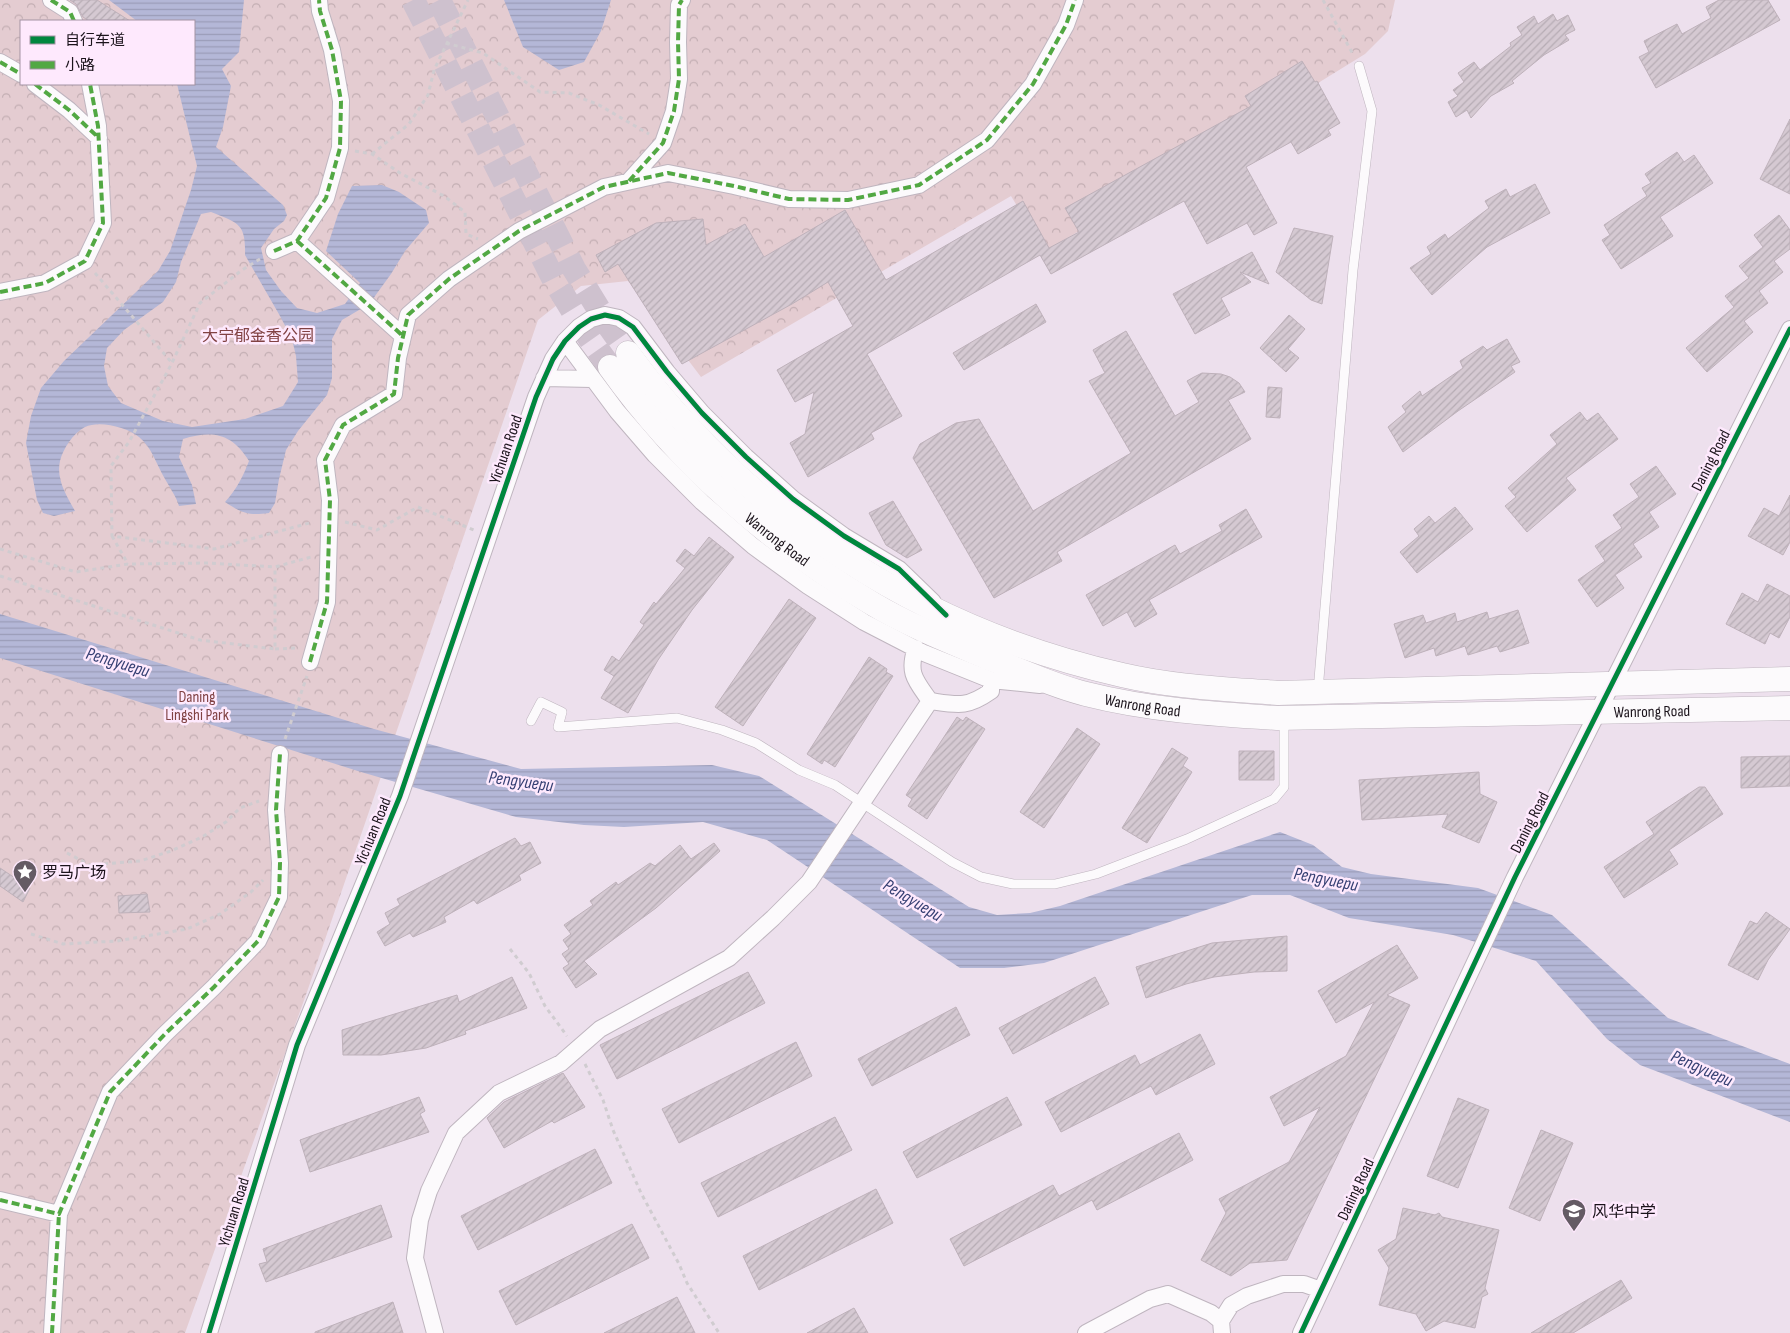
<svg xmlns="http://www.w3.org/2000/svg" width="1790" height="1333" font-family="'Sofia Sans Condensed','Noto Sans SC',sans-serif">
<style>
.park{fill:url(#park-crowns);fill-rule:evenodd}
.water{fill:url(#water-rules);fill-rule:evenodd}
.building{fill:url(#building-hatch);stroke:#beb1ba}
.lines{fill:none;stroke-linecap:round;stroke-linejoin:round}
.secondary-tunnel{stroke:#cec1ce;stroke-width:24;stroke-dasharray:24 12;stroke-linecap:butt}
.lane-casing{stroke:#bfb5bf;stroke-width:10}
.street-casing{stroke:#bfb5bf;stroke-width:18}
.secondary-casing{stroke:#bfb5bf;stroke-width:25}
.path{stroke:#d0ccd0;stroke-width:3;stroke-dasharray:4 4;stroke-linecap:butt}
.lane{stroke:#fcfafc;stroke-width:9}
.street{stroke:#fcfafc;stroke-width:16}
.secondary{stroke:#fcfafc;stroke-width:24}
.quiet{stroke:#52a843;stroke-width:4;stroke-dasharray:8 4;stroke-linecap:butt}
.cycleway-casing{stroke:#fee9fd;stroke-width:8}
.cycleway{stroke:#00873e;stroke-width:5}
.labels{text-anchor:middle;stroke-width:5;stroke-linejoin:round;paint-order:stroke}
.park-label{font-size:16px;fill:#814243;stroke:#fee9fd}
.street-label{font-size:16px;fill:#1b131b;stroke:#fee9fd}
.poi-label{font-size:16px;fill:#1b131b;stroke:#fee9fd;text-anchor:start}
.water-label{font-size:18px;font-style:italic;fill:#364073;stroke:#fee9fd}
</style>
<defs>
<pattern id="park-crowns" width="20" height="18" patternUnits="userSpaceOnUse" patternTransform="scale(1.25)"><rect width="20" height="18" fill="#e4ccd1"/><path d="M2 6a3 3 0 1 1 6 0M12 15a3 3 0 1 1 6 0" fill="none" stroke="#c3aeb3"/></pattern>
<pattern id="water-rules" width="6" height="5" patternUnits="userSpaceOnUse" patternTransform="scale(1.25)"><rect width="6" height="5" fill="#b4b7d7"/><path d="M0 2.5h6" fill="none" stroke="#9a9cb8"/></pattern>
<pattern id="building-hatch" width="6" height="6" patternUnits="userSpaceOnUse" patternTransform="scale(1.25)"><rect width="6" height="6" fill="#d5c9d2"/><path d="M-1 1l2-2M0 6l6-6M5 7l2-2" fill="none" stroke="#b6acb4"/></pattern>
</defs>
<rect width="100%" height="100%" fill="#ede0ed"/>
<path class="park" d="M0 0H1395L1388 31 1365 54 1045 252 1011 196 701 377 628 281 581 286 538 320 308 989 185 1333H0ZM21 21H194V84H21Z"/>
<path class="water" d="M109 0H244L239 52 222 69 231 86 223 127 216 147 283 205 287 215 284 221 274 229 261 248 266 270 281 291 297 308 317 313 345 304 360 283 326 251 338 214 352 186 382 185 399 192 426 210 429 223 405 251 391 274 375 296 369 307 359 310 342 320 332 339V378L327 395 298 431 286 450 279 479 275 503 269 513C248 516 242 513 225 502 236 490 243 477 249 461 232 433 212 430 183 439L179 457 192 485 196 504 179 506C176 496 170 488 165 479 157 466 152 447 139 437 127 427 99 420 85 427 73 433 63 449 60 461 56 479 66 495 75 511L54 516 43 513 37 500 26 443 31 416 41 388 64 361 158 271 170 251 191 190 197 166 177 84H194V21H137ZM211 212C238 223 246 223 245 255L280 316 292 339 296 356 298 382 283 406 245 419 192 427 163 421 121 403 108 386 104 366 107 348 124 330 163 302 176 282 181 262 201 214Z
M504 0H611L601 31 584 62 559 70 523 47Z
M0 614 374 729 521 769 712 765 759 776 969 907 997 915 1030 913 1060 906 1280 832 1313 845 1342 867 1371 874 1478 888 1552 915 1668 1018 1790 1064V1122L1640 1065 1607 1039 1536 961 1453 935 1349 918 1290 895H1252L1044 963 1004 968H960L767 840 703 822 624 827 584 825 516 817 361 772 0 658Z"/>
<path class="building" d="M70 0H97L130 21H89L83 17 76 4Z
M1719 0H1768L1780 20 1656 88 1639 57 1649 52 1644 41 1677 24 1682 34 1711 18 1706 7Z
M1553 14 1557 21 1568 15 1575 30 1565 35 1569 40 1544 55 1512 81 1514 83 1491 96 1471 118 1467 110 1456 117 1448 102 1458 96 1453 90 1464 82 1458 73 1474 62 1480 70 1511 46 1510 43 1522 35 1517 27 1534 16 1538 24Z
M1302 61 1315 82 1317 81 1340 123 1328 130 1331 135 1298 154 1291 142 1246 167 1277 223 1254 235 1247 223 1207 244 1184 201 1051 274 1040 255 867 354 902 416 871 433 874 439 808 477 790 443 805 434 814 392 795 402 777 370 853 326 828 282 792 304 682 364 618 264 605 272 596 255 656 223 703 219 706 245 745 224 764 257 845 210 886 280 1023 201 1049 248 1079 232 1065 208 1251 106 1245 96Z
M1790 119V194L1760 179Z
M1677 152 1684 162 1694 155 1713 183 1660 217 1673 236 1621 269 1602 240 1610 235 1604 225 1647 196 1642 188 1651 183 1645 174Z
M1535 184 1550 213 1487 247 1432 295 1410 268 1431 254 1427 247 1445 234 1448 239 1489 208 1485 201 1506 189 1510 197Z
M1779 215 1790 230V249L1774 261 1783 272 1759 291 1768 303 1744 321 1753 332 1707 372 1686 348 1734 307 1725 296 1749 278 1739 266 1763 247 1754 235Z
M1294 228 1333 236 1322 304 1311 300 1276 272Z
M1252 252 1269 284 1240 272 1251 282 1221 298 1230 315 1195 334 1173 294Z
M1036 304 1046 322 964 370 953 353Z
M1289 315 1305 329 1288 349 1299 358 1286 372 1260 348Z
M1126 331 1175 416 1199 402 1187 381 1194 377 1202 373 1221 374 1230 377 1239 383 1245 392 1228 400 1251 439 1057 552 1062 561 994 598 913 458 920 444 956 423 979 419 1033 511 1131 453 1089 381 1105 373 1093 350Z
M1507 339 1520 362 1511 366 1515 372 1458 411 1403 452 1388 427 1406 412 1402 406 1420 391 1422 396 1463 368 1460 361 1483 346 1487 350Z
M1268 387 1282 388 1280 418 1266 417Z
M1580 412 1587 421 1598 413 1618 439 1566 478 1576 490 1527 532 1505 506 1516 497 1508 488 1557 444 1550 435Z
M1656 466 1676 494 1649 512 1659 527 1633 544 1642 557 1615 575 1624 588 1597 607 1578 580 1605 561 1595 546 1622 528 1613 515 1639 497 1630 484Z
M1790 495V542L1783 555 1748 536 1764 508 1779 516Z
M893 501 922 550 907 558 886 545 869 513Z
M1455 507 1473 529 1417 573 1400 552 1419 536 1414 529 1429 516 1435 523Z
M1246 509 1262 537 1149 600 1157 614 1135 627 1127 612 1103 626 1086 595 1175 545 1180 554 1222 531 1219 525Z
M709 537 734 557 692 610 658 660 628 713 601 698 614 676 604 670 612 656 619 661 644 625 640 622 654 602 656 604 685 568 676 561 685 549 694 556Z
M1767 584 1790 596V617L1779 638 1770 633 1765 644 1726 624 1742 593 1758 602Z
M789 599 816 618 743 726 715 707Z
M1518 610 1529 643 1500 652 1497 646 1468 655 1465 646 1436 656 1434 648 1405 658 1394 624 1423 615 1426 623 1455 613 1457 622 1487 612 1489 619Z
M869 657 887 669 886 672 893 676 835 767 824 760 822 764 807 754Z
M957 717 963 721 966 717 985 729 927 819 908 806 912 799 906 795Z
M1077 728 1100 744 1044 828 1020 812Z
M1172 748 1188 758 1183 766 1192 772 1147 843 1122 828Z
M1239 751H1274V780H1239Z
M1790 756V786L1741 788V757Z
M1479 772 1480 794 1497 802 1479 843 1442 827 1448 814 1362 820 1359 780Z
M1699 787H1705L1723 814 1669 850 1678 864 1624 898 1604 867 1654 834 1646 822Z
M515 838 521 846 530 842 541 863 519 875 521 880 477 904 474 900 444 917 446 922 413 937 410 933 385 946 377 932 390 924 385 913 400 905 397 899Z
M714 843 720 851 656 908 584 961 597 974 576 988 563 968 569 964 562 954 569 949 563 940 571 934 564 925 593 905 590 901 616 882 618 885 650 863 655 866 680 845 691 859Z
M0 868 30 888 23 902 0 886Z
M147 894 150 912 119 913 118 896Z
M1766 912 1790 929 1768 960 1758 980 1728 965 1750 921 1757 924Z
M1287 936V971L1254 972 1214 977 1186 984 1146 998 1136 967 1212 943Z
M1397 945 1418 978 1387 995 1410 1005 1287 1260 1250 1263 1231 1276 1201 1260 1226 1213 1219 1199 1289 1162 1320 1107 1284 1126 1270 1097 1346 1056 1374 1002 1336 1023 1318 991Z
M748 972 765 1003 617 1079 600 1045Z
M512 977 527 1008 465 1031 466 1034 426 1048 381 1055H343L342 1030 457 995 459 1002Z
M1095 977 1109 1004 1013 1054 999 1028Z
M956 1007 970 1035 872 1086 858 1059Z
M1200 1034 1215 1064 1156 1095 1151 1086 1061 1132 1045 1102 1135 1055 1140 1065Z
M796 1042 812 1076 679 1143 662 1109Z
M563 1073 585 1107 554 1123 552 1121 504 1148 487 1118 504 1102Z
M419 1097 425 1111 420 1114 429 1132 310 1172 300 1140Z
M1007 1097 1022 1125 917 1178 903 1152Z
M1458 1098 1489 1110 1458 1188 1427 1176Z
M835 1117 852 1150 718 1217 701 1183Z
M1541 1130 1573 1143 1540 1221 1509 1208Z
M1179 1133 1193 1160 1097 1210 1092 1200 964 1266 950 1239 1053 1185 1059 1196Z
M595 1149 612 1183 478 1250 461 1216Z
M876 1189 893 1223 759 1290 743 1256Z
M381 1205 392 1237 266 1282 259 1264 267 1262 263 1249Z
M1403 1208 1435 1215 1439 1213 1442 1217 1499 1230 1485 1288 1488 1294 1482 1297 1475 1328 1444 1321 1426 1331 1416 1314 1379 1305 1389 1268 1378 1250 1396 1239Z
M632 1224 649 1258 516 1325 499 1291Z
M1621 1280 1632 1298 1573 1333H1531Z
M677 1297 695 1333H604Z
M393 1302 403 1333H315V1332Z
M854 1308 868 1333H807Z"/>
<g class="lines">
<path class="secondary-tunnel" d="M413 0 554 280 590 339 610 367
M439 0 574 269 609 326 628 353"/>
<defs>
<path id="lane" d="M1318 691 1353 270 1372 111 1359 66
M531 721 541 702 562 712 558 727 677 718 722 730 756 743 799 770 835 785 952 862 981 877 1013 884H1055L1096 874 1187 839 1274 799 1284 787V719"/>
<path id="street" d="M51 0 70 12 74 21
M0 62 21 74
M35 84 69 110 99 138
M629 181 663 143 674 111 679 79 678 42 679 5 682 0
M297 241 403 336
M274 251 297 241 326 198 340 148 341 101 332 50 320 11 319 0
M0 292 45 283 85 261 103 223 98 126 90 84
M565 341 617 411 655 455 702 502 753 546 808 586 864 622 924 653 991 680 1040 685
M544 378 592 379
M916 648C907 673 916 681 930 701
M310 662 327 602 330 500 325 460 343 425 394 394 398 358 408 315 449 279 519 231 604 187 668 173 734 186 789 199 848 200 919 185 987 140 1033 84 1066 25 1075 0
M0 1200 59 1214 110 1092 165 1034 214 987 258 941 279 897 280 863 276 810 280 754
M1221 1321 1231 1305 1247 1296 1283 1284H1304L1321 1290
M52 1333 59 1214
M209 1333 297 1045 400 796 536 397 553 359 565 341 579 327 591 319 605 315 619 318 633 327 667 372 702 413 746 457 793 499 844 536 899 569 933 602
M435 1333 415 1258 420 1220 429 1191 456 1133 499 1093 561 1063 600 1029 729 958 773 918 809 882 930 701C958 705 967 708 991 691V680
M1086 1333 1150 1299 1168 1294 1211 1313 1221 1321 1222 1333
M1301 1333 1515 877 1790 329"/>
<g id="secondary">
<path d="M628 353C749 519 923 630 1122 675 1173 687 1226 689 1278 693L1790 679"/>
<path id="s1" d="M610 367C679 464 771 544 873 604 910 626 951 642 991 659 1022 671 1053 686 1086 694 1149 710 1213 714 1277 718L1790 708"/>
</g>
</defs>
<use href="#lane" class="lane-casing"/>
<use href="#street" class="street-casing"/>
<use href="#secondary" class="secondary-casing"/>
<path class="path" d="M1323 0 1354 56
M446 43 483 53 540 92 569 93 599 105 649 134
M355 151 372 154 400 173 444 196 465 212 466 234 478 239
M372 154 409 124 428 95 434 70 468 0
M260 259 242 270 200 303 172 363 129 442 111 466 112 536 214 549 313 522
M95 273 172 363
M345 522 377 530 418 507 474 530
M112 536 128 564
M0 549 76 572 128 564 208 563 275 567 311 557
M0 576 200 640 275 649V567
M275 649 297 648
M285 739 307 676
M67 853 90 865 140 861 171 851 202 837 226 822 240 808 259 801
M31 934 63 944 117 941 187 929 220 914 251 892 263 880
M510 949 529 973 545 1006 567 1036
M585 1064 603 1100 613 1130 641 1193 679 1264 687 1283 719 1333"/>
<use href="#lane" class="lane"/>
<use href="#street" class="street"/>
<use href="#secondary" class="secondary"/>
<path class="quiet" d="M51 0 70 12 74 21
M0 62 21 74
M35 84 69 110 99 138
M629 181 663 143 674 111 679 79 678 42 679 5 682 0
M297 241 403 336
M274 251 297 241 326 198 340 148 341 101 332 50 320 11 319 0
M0 292 45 283 85 261 103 223 98 126 90 84
M310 662 327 602 330 500 325 460 343 425 394 394 398 358 408 315 449 279 519 231 604 187 668 173 734 186 789 199 848 200 919 185 987 140 1033 84 1066 25 1075 0
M0 1200 59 1214 110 1092 165 1034 214 987 258 941 279 897 280 863 276 810 280 754
M52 1333 59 1214"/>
<defs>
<path id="cycleway" d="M209 1333 297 1045 400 796 536 397 553 359 565 341 579 327 591 319 605 315 619 318 633 327 667 372 702 413 746 457 793 499 844 536 899 569 946 615
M1301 1333 1515 877 1790 329"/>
</defs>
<use href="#cycleway" class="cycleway-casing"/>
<use href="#cycleway" class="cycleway"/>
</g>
<defs>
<symbol id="sight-pin" viewBox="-11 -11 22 30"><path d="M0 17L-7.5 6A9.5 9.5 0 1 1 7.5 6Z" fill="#645b64" stroke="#fee9fd"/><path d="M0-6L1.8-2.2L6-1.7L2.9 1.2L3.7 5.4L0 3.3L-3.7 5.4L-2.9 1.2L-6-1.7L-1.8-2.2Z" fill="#fff"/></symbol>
<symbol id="school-pin" viewBox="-11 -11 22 30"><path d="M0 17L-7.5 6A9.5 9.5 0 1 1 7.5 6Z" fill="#645b64" stroke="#fee9fd"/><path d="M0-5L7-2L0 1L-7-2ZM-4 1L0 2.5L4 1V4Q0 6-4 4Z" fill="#fff"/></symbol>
</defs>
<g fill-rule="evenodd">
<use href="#sight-pin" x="11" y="858" width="28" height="38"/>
<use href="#school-pin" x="1560" y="1197" width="28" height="38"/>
</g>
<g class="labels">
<g class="park-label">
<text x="258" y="341">大宁郁金香公园</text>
<text x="197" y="702">Daning<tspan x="197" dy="18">Lingshi Park</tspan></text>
</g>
<g class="street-label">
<text transform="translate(505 449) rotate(-71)" y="6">Yichuan Road</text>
<text transform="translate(1710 460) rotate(-63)" y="6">Daning Road</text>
<text dy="6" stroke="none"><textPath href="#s1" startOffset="241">Wanrong Road</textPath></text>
<text dy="6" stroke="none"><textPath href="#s1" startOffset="646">Wanrong Road</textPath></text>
<text dy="6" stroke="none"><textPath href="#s1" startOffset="1156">Wanrong Road</textPath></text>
<text transform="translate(1529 822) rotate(-63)" y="6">Daning Road</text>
<text transform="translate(372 831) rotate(-68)" y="6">Yichuan Road</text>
<text transform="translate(1355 1189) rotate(-65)" y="6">Daning Road</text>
<text transform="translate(233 1212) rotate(-73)" y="6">Yichuan Road</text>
</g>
<g class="poi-label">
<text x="42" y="878">罗马广场</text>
<text x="1592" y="1217">风华中学</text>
</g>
<g class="water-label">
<text transform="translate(118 662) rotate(17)" y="6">Pengyuepu</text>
<text transform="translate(521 781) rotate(8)" y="6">Pengyuepu</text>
<text transform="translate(1326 879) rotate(11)" y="6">Pengyuepu</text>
<text transform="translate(913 900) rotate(31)" y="6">Pengyuepu</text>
<text transform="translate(1702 1068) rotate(24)" y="6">Pengyuepu</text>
</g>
</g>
<rect x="20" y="20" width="175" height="65" fill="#fee9fd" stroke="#a393a3"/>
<rect x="30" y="36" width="25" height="8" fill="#00873e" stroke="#a393a3"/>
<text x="65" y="45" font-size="15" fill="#1b131b">自行车道</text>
<rect x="30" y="61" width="25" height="8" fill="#52a843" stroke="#a393a3"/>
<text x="65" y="70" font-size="15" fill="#1b131b">小路</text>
</svg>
